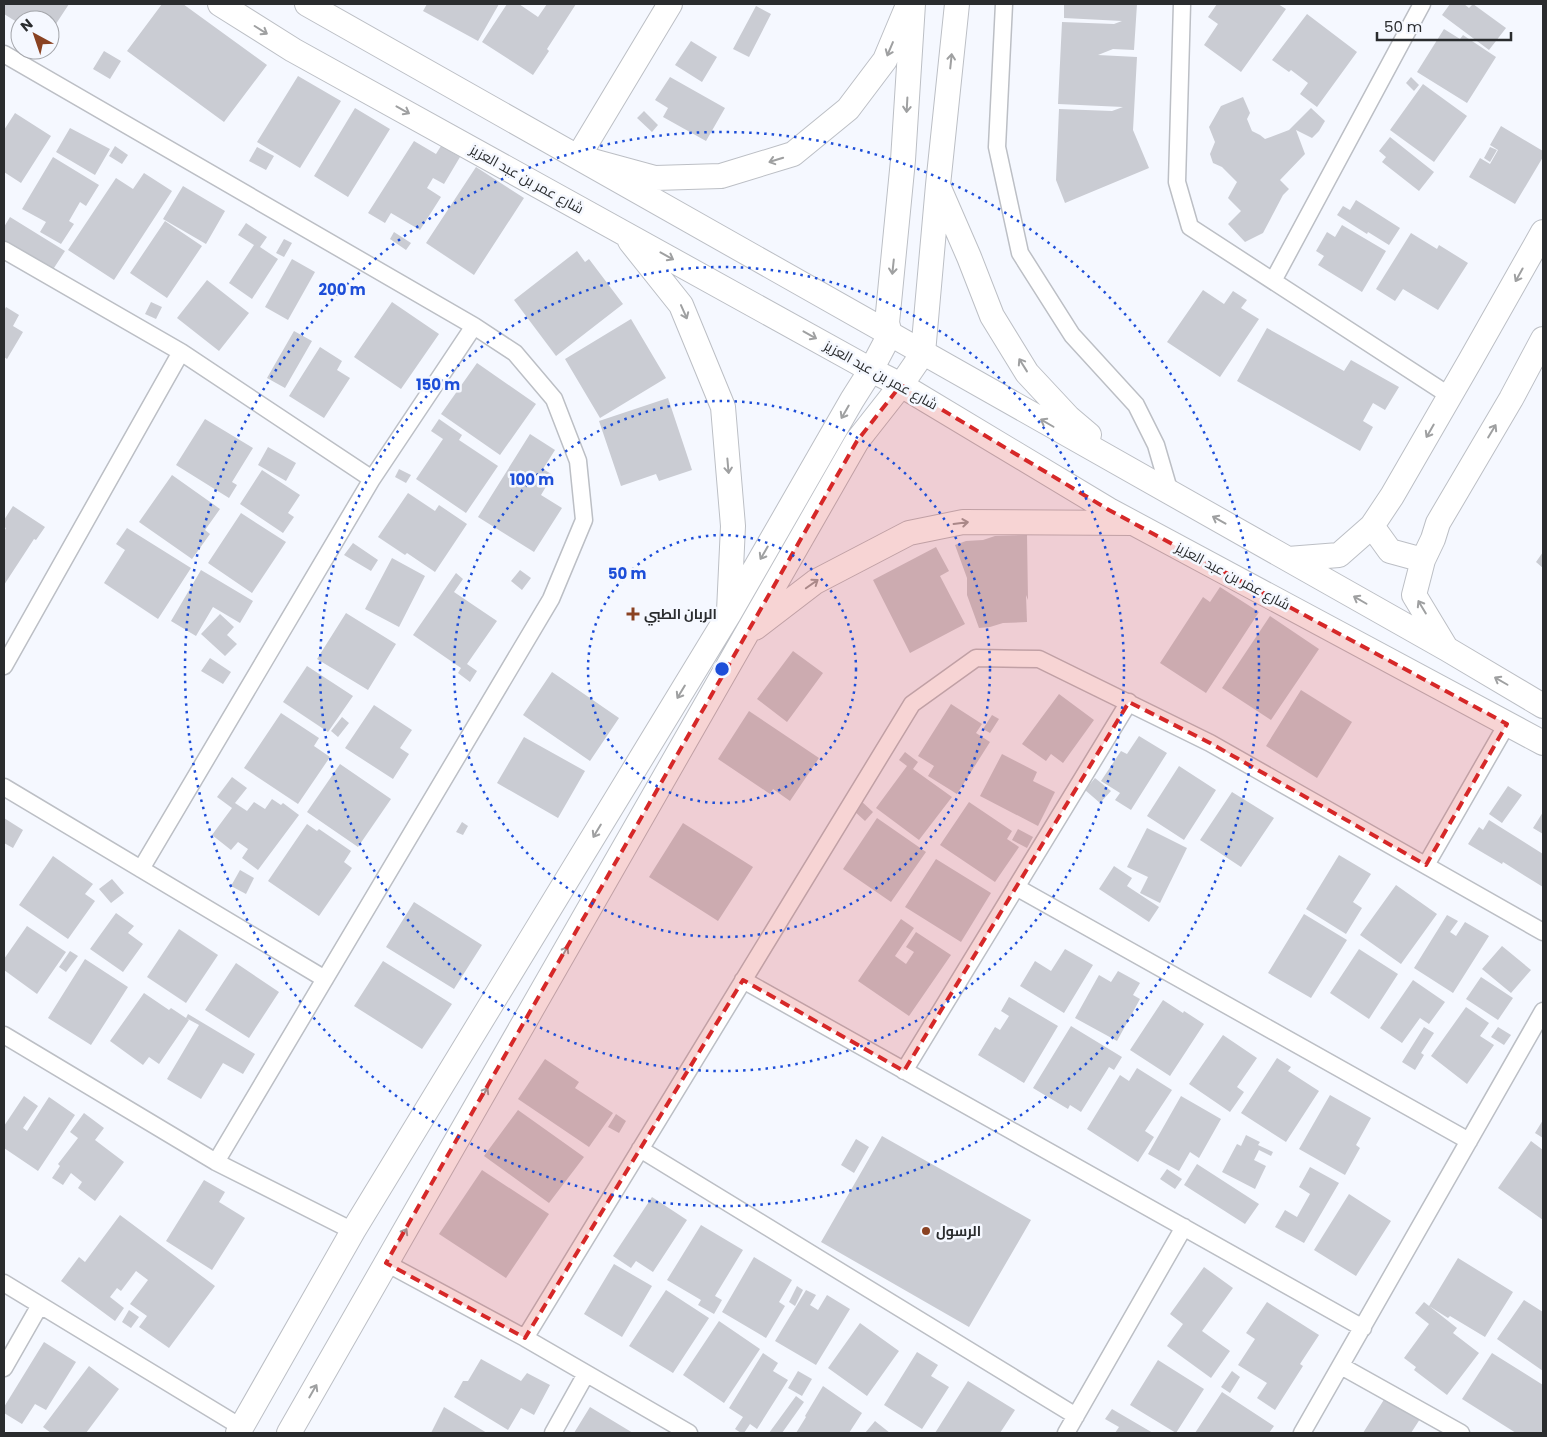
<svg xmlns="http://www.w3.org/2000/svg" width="1547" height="1437" font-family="Poppins,Cairo,sans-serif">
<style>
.building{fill:#caccd3}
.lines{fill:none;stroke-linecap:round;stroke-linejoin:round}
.street-casing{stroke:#bcbfc5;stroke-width:19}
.secondary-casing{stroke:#bcbfc5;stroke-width:26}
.street{stroke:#fff;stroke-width:16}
.secondary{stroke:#fff;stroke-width:24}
.oneway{stroke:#9fa0a1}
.marked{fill:#d62828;fill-opacity:0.2;stroke:#d62828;stroke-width:4;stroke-dasharray:10 6;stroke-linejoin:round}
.ring{fill:none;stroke:#1d4ed8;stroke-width:2.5;stroke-dasharray:2.5 5}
.poi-dot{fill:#8a4222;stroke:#f5f8ff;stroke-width:2}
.labels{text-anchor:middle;stroke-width:5;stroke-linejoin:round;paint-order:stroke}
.street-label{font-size:14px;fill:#2a2c2e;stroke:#f5f8ff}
.poi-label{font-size:14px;font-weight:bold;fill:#2a2c2e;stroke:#f5f8ff;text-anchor:start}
.centre{fill:#1d4ed8;stroke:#f5f8ff;stroke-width:2.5}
.ring-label{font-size:15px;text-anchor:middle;font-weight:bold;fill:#1d4ed8;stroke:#f5f8ff;stroke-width:5;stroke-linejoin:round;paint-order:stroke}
</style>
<rect width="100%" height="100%" fill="#f5f8ff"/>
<path class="building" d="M4 4H69L50 33V20H20V24L4 14Z
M162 4H183L267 65 224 122 127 51Z
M427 4H499L478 41 423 11Z
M507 4H519L538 17 547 4H576L547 49 549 51 533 75 482 42Z
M1064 4H1137L1134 50 1113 49 1098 55 1137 57 1133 130 1149 168 1065 203 1056 180 1059 109 1112 111 1123 107 1058 104 1062 22 1114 24 1122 21 1064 18Z
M1217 4H1278L1286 9 1241 72 1204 45 1218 24 1208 17Z
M1450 4H1464L1469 8 1473 4 1506 28 1489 50 1442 15Z
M756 6 771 14 749 57 733 49Z
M1307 14 1357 52 1317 107 1300 94 1308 83 1291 70 1289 72 1272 60Z
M1444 29 1460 39 1463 35 1496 57 1467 103 1417 72Z
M691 41 717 57 702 82 675 65Z
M104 51 121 61 110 79 93 69Z
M298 76 341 101 300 168 257 142Z
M670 77 725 108 706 141 663 117 668 108 655 100Z
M1411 77 1419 85 1414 91 1406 83Z
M1423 84 1467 116 1434 162 1390 130Z
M1243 97 1250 113 1247 119 1252 131 1260 135 1265 139 1289 130 1311 108 1325 121 1319 131 1312 138 1296 130 1305 154 1280 180 1289 189 1283 195 1263 233 1245 242 1228 224 1241 211 1228 198 1237 182 1222 167 1213 163 1210 154 1215 142 1209 127 1221 106Z
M355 108 390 129 348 197 314 176Z
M644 111 658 125 652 132 637 118Z
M15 113 51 136 21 183 4 172V130Z
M1501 126 1543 151V157L1515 204 1469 177 1480 158 1490 164 1498 150 1490 145Z
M70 128 110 149 95 175 56 152Z
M1390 137 1434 172 1419 191 1382 162 1386 157 1379 151Z
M414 141 436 154 441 146 460 157 444 184 433 178 427 188 441 197 420 230 391 213 385 223 368 213Z
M115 146 128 155 122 164 109 156Z
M257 147 274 156 266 170 249 161Z
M1490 147 1497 150 1490 162 1484 158Z
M53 157 99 185 86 206 80 202 69 221 74 224 61 244 40 232 46 222 22 209Z
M476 167 524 198 474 275 426 243Z
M144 173 172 191 114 280 68 250 116 178 133 189Z
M183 186 225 211 206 244 163 219Z
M1356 200 1400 228 1389 245 1368 232 1367 234 1337 215 1343 206 1350 210Z
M10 217 65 251 52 271 4 241V227Z
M165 221 202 246 167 298 130 273Z
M246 223 267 237 260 247 278 259 252 299 229 283 254 245 238 235Z
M1342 225 1386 251 1362 292 1318 265 1324 256 1316 251 1327 232 1335 237Z
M394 232 411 243 406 250 390 239Z
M1411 233 1437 249 1439 245 1468 263 1438 310 1403 289 1395 301 1376 289Z
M284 239 292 243 284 257 276 253Z
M577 251 585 262 589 259 623 304 556 356 514 300Z
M292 259 315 272 288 320 265 307Z
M207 280 249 313 219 351 177 318Z
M1203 290 1224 304 1233 291 1247 300 1241 308 1259 319 1220 377 1167 342Z
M151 302 162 307 156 319 145 314Z
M392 302 439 334 401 389 354 357Z
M6 307 19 315 13 326 23 332 7 359 4 357V311Z
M631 319 666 378 600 418 565 359Z
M1267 328 1344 371 1351 360 1399 387 1385 410 1373 403 1363 421 1373 427 1360 451 1237 381Z
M294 331 312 341 285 388 267 378Z
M320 347 342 361 337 370 350 378 324 418 289 396Z
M477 363 536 404 500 455 441 414Z
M668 398 692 470 659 481 656 474 621 486 599 421Z
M205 419 253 448 232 482 237 485 229 498 176 465Z
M439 419 462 435 459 440 498 466 466 513 416 479 443 439 431 431Z
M530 434 555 450 543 469 553 475 541 495 562 508 534 552 478 517Z
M268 447 296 463 286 481 258 465Z
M399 469 411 475 406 483 395 477Z
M262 470 300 495 288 513 294 517 283 533 240 504Z
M172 475 220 509 205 530 210 534 192 559 139 522Z
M408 493 435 511 439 505 467 524 435 572 407 553 405 555 378 537Z
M13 506 45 527 36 540 34 539 4 585V532L6 528 4 527V520Z
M241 513 286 542 252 593 208 563Z
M127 528 191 568 158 619 104 583 125 550 116 544Z
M1027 535 1028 600 1026 595 1027 622 1003 623 990 627 979 628 967 595V578L955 545 966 541 983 540 995 536Z
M353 543 378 560 371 571 344 555Z
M936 547 949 571 940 576 965 624 910 653 873 580Z
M1543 552V568L1536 562Z
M392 558 425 576 399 627 365 609Z
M201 570 253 601 240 623 213 607 196 636 171 621Z
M520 570 531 578 522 590 511 581Z
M456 573 463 579 454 592 497 621 467 664 477 671 470 682 458 673 461 668 413 635Z
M1220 587 1259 612 1206 693 1160 663 1203 597 1210 602Z
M346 613 396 644 368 690 317 659Z
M220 614 234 627 227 635 237 644 225 656 201 634Z
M1270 616 1319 649 1271 720 1222 688Z
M793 651 823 673 787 722 757 699Z
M210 658 231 672 223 684 201 671Z
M307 666 353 696 328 732 283 702Z
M552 672 619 718 590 761 523 715Z
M1301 690 1352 722 1317 778 1266 746Z
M1059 694 1094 720 1063 763 1051 754 1046 761 1022 744Z
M951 704 982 724 976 733 990 742 957 794 928 776 934 766 918 756Z
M374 705 412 730 400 748 409 754 393 779 345 748Z
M749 711 819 758 790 801 773 789 770 794 718 759Z
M281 713 319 738 314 746 330 757 298 804 244 768Z
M992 715 999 719 990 733 983 729Z
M342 717 349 723 338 737 331 731Z
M1139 736 1167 753 1131 810 1115 800 1120 793 1101 781 1121 751 1127 754Z
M524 737 585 771 558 818 497 783Z
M905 752 918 762 913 769 952 797 919 840 876 808 907 766 899 760Z
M1002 754 1037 772 1033 781 1055 792 1038 826 980 796Z
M340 764 391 799 358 847 307 812Z
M1179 766 1216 790 1184 840 1147 816Z
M232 777 247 788 235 803 247 811 254 802 265 809 272 799 281 805 283 803 299 815 258 870 242 858 248 849 238 842 231 850 212 835 232 808 217 797Z
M1095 778 1111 791 1100 803 1085 790Z
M1508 786 1522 795 1502 823 1489 814Z
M1232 792 1274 818 1241 867 1200 840Z
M860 800 873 812 865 821 852 809Z
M969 802 1012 831 1007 839 1019 847 995 882 940 845Z
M1543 812V834L1533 828Z
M4 818 23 830 13 848 4 843Z
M877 818 926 852 891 902 843 869Z
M1489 820 1543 854V887L1503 862 1502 864 1468 844 1479 827 1483 830Z
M462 822 468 826 463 835 456 832Z
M683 823 753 867 718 921 649 877Z
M307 824 317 831 319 829 351 851 344 862 352 868 319 916 268 881Z
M1147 828 1187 848 1160 903 1140 893 1148 877 1127 867Z
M1018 829 1033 837 1027 848 1012 840Z
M1339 855 1371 874 1353 902 1362 908 1346 934 1306 909Z
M53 856 93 884 85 894 95 901 68 939 19 905Z
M936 859 991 893 961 942 905 907Z
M1114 866 1132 878 1127 886 1159 907 1149 922 1099 889Z
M240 870 254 878 246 894 231 886Z
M112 879 124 893 111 903 99 889Z
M1396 885 1437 914 1401 964 1360 935Z
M414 902 482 945 454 989 386 947Z
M116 913 134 926 128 933 143 944 123 972 90 949Z
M1304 914 1347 940 1311 998 1268 973Z
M1447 915 1458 921 1450 932 1456 936 1465 922 1489 936 1453 993 1414 968Z
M901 919 914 928 895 956 906 964 914 952 906 947 916 932 951 955 909 1016 858 981Z
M27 926 66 952 37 994 4 970V959Z
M179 929 218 955 186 1003 147 977Z
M1502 946 1531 970 1511 993 1482 969Z
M1065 949 1093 965 1064 1013 1020 986 1035 961 1051 971Z
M1359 949 1398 974 1369 1019 1330 993Z
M70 951 78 956 66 972 59 967Z
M85 959 128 987 91 1045 48 1018Z
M383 961 452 1004 422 1049 354 1006Z
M236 963 279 992 249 1038 205 1010Z
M1118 971 1140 983 1133 995 1140 999 1117 1041 1075 1018 1099 975 1111 982Z
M1481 977 1513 998 1498 1020 1466 999Z
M1413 980 1445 1002 1429 1024 1420 1018 1402 1043 1380 1028Z
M144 993 169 1010 171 1008 189 1020 159 1064 149 1057 143 1065 110 1041Z
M1009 997 1058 1026 1024 1083 978 1055 995 1027 1000 1030 1009 1016 1001 1011Z
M1163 1000 1183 1013 1184 1011 1204 1024 1170 1076 1130 1050Z
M1466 1007 1489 1023 1480 1036 1494 1045 1467 1084 1431 1056Z
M188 1014 255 1054 243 1074 223 1063 201 1099 167 1079 199 1025 186 1018Z
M1071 1026 1122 1057 1114 1070 1109 1067 1081 1112 1070 1105 1068 1109 1033 1088Z
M1424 1027 1434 1033 1421 1053 1424 1055 1415 1070 1402 1062Z
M1498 1027 1511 1035 1504 1045 1491 1037Z
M1223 1035 1257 1058 1237 1087 1244 1092 1230 1112 1189 1084Z
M1277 1058 1291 1067 1288 1071 1319 1091 1286 1142 1241 1113Z
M545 1059 579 1082 575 1088 613 1113 589 1147 518 1099Z
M1137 1068 1172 1090 1145 1131 1154 1137 1138 1162 1087 1129 1120 1075 1129 1081Z
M1330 1095 1371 1118 1356 1145 1360 1148 1345 1175 1299 1149Z
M24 1096 38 1106 23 1128 27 1131 49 1097 75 1115 38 1171 4 1148V1126Z
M1181 1096 1221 1119 1199 1158 1190 1152 1179 1171 1148 1154Z
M518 1110 584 1157 549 1203 484 1156Z
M84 1113 104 1128 95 1140 124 1162 95 1201 78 1188 82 1182 71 1173 63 1185 52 1178 60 1166 58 1164 78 1138 70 1132Z
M616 1114 626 1121 619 1133 608 1127Z
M1543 1120V1138L1535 1133Z
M1246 1135 1260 1142 1258 1145 1273 1152 1271 1156 1259 1150 1254 1160 1266 1166 1255 1189 1222 1172 1237 1144 1241 1146Z
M882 1136 1031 1220 969 1327 821 1242Z
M856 1139 869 1147 854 1173 841 1165Z
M1531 1141 1543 1150V1220L1498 1188Z
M1197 1164 1259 1204 1245 1224 1184 1185Z
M1310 1167 1339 1183 1304 1243 1275 1227 1285 1210 1297 1217 1310 1194 1299 1187Z
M1167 1169 1182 1179 1175 1189 1160 1179Z
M482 1170 549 1214 506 1278 439 1234Z
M204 1180 225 1192 219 1202 245 1218 212 1270 166 1241Z
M1349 1194 1391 1221 1356 1276 1314 1250Z
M652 1197 687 1220 653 1272 636 1261 631 1268 613 1256Z
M120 1215 215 1286 169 1348 139 1327 147 1316 130 1304 148 1280 136 1271 121 1291 117 1288 110 1297 124 1308 115 1321 61 1281 79 1257 85 1262Z
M701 1225 743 1250 715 1296 722 1300 714 1314 698 1305 701 1300 667 1280Z
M754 1257 792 1280 779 1302 785 1306 766 1338 722 1312Z
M1458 1258 1513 1292 1485 1337 1450 1316 1448 1318 1429 1306Z
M614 1264 652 1286 622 1337 584 1314Z
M1204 1267 1233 1288 1202 1331 1230 1351 1211 1378 1167 1346 1183 1324 1170 1314Z
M797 1286 803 1290 795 1306 789 1302Z
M666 1290 709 1318 673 1373 629 1346Z
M806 1290 816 1295 810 1305 818 1310 827 1295 850 1309 816 1365 775 1341Z
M1524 1300 1543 1312V1371L1497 1339Z
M1267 1302 1319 1335 1300 1364 1303 1366 1275 1410 1257 1398 1267 1383 1238 1365 1255 1339 1246 1333Z
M1424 1302 1457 1328 1453 1333 1479 1353 1447 1395 1414 1370 1416 1367 1404 1358 1429 1324 1415 1313Z
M129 1310 139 1317 131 1328 122 1322Z
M719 1321 760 1349 724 1403 683 1375Z
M860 1323 899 1351 867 1396 828 1368Z
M44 1342 76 1362 46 1410 35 1404 22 1424 4 1413V1407Z
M917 1352 938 1365 931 1376 949 1387 922 1429 884 1405Z
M763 1353 778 1363 773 1371 788 1380 757 1429 750 1424 744 1433H741L735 1429 743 1417 729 1408Z
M1492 1353 1543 1385V1433H1516L1462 1399Z
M481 1359 521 1381 527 1373 550 1385 534 1415 521 1408 508 1430 454 1397 463 1381H468Z
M1158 1360 1204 1389 1176 1433 1130 1405Z
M89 1366 119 1389 86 1433H51L43 1427Z
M798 1371 812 1379 802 1396 788 1388Z
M1232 1371 1240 1377 1230 1393 1221 1387Z
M968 1381 1015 1410 1000 1433H935Z
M823 1386 862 1413 849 1433H796L806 1417 805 1416Z
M1222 1392 1274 1426 1269 1433H1195Z
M796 1396 804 1402 782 1433H769Z
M1385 1398 1420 1419 1411 1433H1363Z
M444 1407 487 1433H431Z
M590 1407 633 1433H574Z
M1112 1409 1153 1433H1115L1119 1427 1105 1419Z
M875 1421 890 1433H865Z"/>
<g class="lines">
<defs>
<path id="street" d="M1004 4 997 147 1020 253 1072 335 1136 405 1156 445 1170 493
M1182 4 1177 182 1190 227 1450 396
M4 54 474 326 515 353 554 399 578 461 584 520 551 599 216 1162
M4 250 181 352 372 479
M1273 281 1422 4
M4 666 181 352
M4 787 325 979
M1426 865 1507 724
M141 869 372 479 474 326
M1016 887 1469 1141
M743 980 1363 1328
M4 1035 216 1162 353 1231
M904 1071 1129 702
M640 1149 1076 1416
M386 1263 525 1338 689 1433
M4 1283 241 1427
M525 1338 912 704 976 658 1039 659 1210 743 1543 932
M1341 1366 1461 1433
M4 1368 40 1305
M553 1433 586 1374
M1066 1433 1184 1227
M1302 1433 1543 1011"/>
<path id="secondary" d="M220 4 293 50 871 370 901 385 1109 510 1543 743
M307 4 1447 649 1543 706
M670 4 578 157 655 178 721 176 793 154 848 109 885 60 906 10
M939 188 969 257 992 316 1027 373 1069 418 1089 435
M630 241 681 305 723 407 733 526 729 611
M1372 526 1390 551 1423 560
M1288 559 1339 555 1372 526 1392 496 1470 361 1543 232
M755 628 815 582 909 533 963 522 1133 523
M1446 648 1414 595 1423 560 1433 539 1438 523 1511 399 1543 339
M238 1433 353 1231 729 614 852 400 871 370 890 334 887 323 903 160 913 4
M289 1433 857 441 901 385 923 353 938 185 957 4"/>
</defs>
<use href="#street" class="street-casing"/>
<use href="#secondary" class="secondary-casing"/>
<use href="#street" class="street"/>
<use href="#secondary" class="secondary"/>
</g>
<defs><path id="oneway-shaft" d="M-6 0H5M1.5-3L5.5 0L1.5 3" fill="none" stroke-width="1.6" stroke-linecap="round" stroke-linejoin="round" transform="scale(1.25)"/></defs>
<g class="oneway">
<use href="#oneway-shaft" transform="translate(261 30) rotate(32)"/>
<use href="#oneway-shaft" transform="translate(890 49) rotate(113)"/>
<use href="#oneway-shaft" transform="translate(951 61) rotate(-84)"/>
<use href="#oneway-shaft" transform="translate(907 105) rotate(93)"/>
<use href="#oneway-shaft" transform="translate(403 110) rotate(29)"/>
<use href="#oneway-shaft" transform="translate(776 160) rotate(163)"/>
<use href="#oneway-shaft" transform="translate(667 256) rotate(29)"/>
<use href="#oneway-shaft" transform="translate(893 267) rotate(96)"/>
<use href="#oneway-shaft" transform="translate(1519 275) rotate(119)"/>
<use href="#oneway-shaft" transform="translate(684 312) rotate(66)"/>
<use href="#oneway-shaft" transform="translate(810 335) rotate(29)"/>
<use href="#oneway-shaft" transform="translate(1023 365) rotate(-122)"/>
<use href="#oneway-shaft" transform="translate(845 412) rotate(120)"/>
<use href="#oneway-shaft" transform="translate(1047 423) rotate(-150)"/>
<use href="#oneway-shaft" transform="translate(1430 431) rotate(120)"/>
<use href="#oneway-shaft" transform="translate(1492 431) rotate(-59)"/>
<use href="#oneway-shaft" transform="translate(728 466) rotate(85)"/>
<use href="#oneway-shaft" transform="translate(1219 520) rotate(-151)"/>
<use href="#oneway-shaft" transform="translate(961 523) rotate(-7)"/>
<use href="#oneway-shaft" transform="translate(764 553) rotate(120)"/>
<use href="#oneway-shaft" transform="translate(812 584) rotate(-35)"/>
<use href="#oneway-shaft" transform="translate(1360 600) rotate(-150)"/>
<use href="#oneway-shaft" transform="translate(1422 607) rotate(-121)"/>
<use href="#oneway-shaft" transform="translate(1501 681) rotate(-150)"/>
<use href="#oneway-shaft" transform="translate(681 692) rotate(121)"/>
<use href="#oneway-shaft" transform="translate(597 831) rotate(121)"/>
<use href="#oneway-shaft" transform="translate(564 953) rotate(-60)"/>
<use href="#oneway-shaft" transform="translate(484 1094) rotate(-60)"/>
<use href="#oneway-shaft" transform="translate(403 1235) rotate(-60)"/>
<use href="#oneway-shaft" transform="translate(313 1391) rotate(-60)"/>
</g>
<path class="marked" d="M901 385 1109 510 1507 724 1426 865 1210 743 1129 702 904 1071 743 980 525 1338 386 1263 857 441Z"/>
<g class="ring">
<circle cx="722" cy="669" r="134"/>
<circle cx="722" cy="669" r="268"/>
<circle cx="722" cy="669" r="402"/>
<circle cx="722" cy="669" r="537"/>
</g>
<g class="poi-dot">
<path d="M630.5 606.5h5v5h5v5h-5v5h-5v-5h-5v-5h5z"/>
<circle cx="926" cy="1231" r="5"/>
</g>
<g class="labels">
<g class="street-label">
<text transform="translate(527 179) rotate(29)" y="5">شارع عمر بن عبد العزيز</text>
<text transform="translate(881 375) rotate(29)" y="5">شارع عمر بن عبد العزيز</text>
<text transform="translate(1233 576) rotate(28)" y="5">شارع عمر بن عبد العزيز</text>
</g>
<g class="poi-label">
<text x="644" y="619">الربان الطبي</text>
<text x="936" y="1236">الرسول</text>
</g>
</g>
<circle cx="722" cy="669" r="8" class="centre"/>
<g class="ring-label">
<text x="342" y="295">200 m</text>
<text x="438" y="390">150 m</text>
<text x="532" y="485">100 m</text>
<text x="627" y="579">50 m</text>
</g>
<rect width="1547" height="1437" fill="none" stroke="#2a2c2e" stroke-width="10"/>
<g transform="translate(35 35) rotate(320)"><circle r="24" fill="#f5f8ff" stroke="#a4a6ab"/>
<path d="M0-4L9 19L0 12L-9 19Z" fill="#8a4222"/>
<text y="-8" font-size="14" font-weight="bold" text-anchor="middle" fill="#2a2c2e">N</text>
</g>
<path d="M1377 32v8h134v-8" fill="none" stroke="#2a2c2e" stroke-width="2.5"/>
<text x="1384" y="32" font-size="15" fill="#2a2c2e" stroke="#f5f8ff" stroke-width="4" paint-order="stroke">50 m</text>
</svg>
